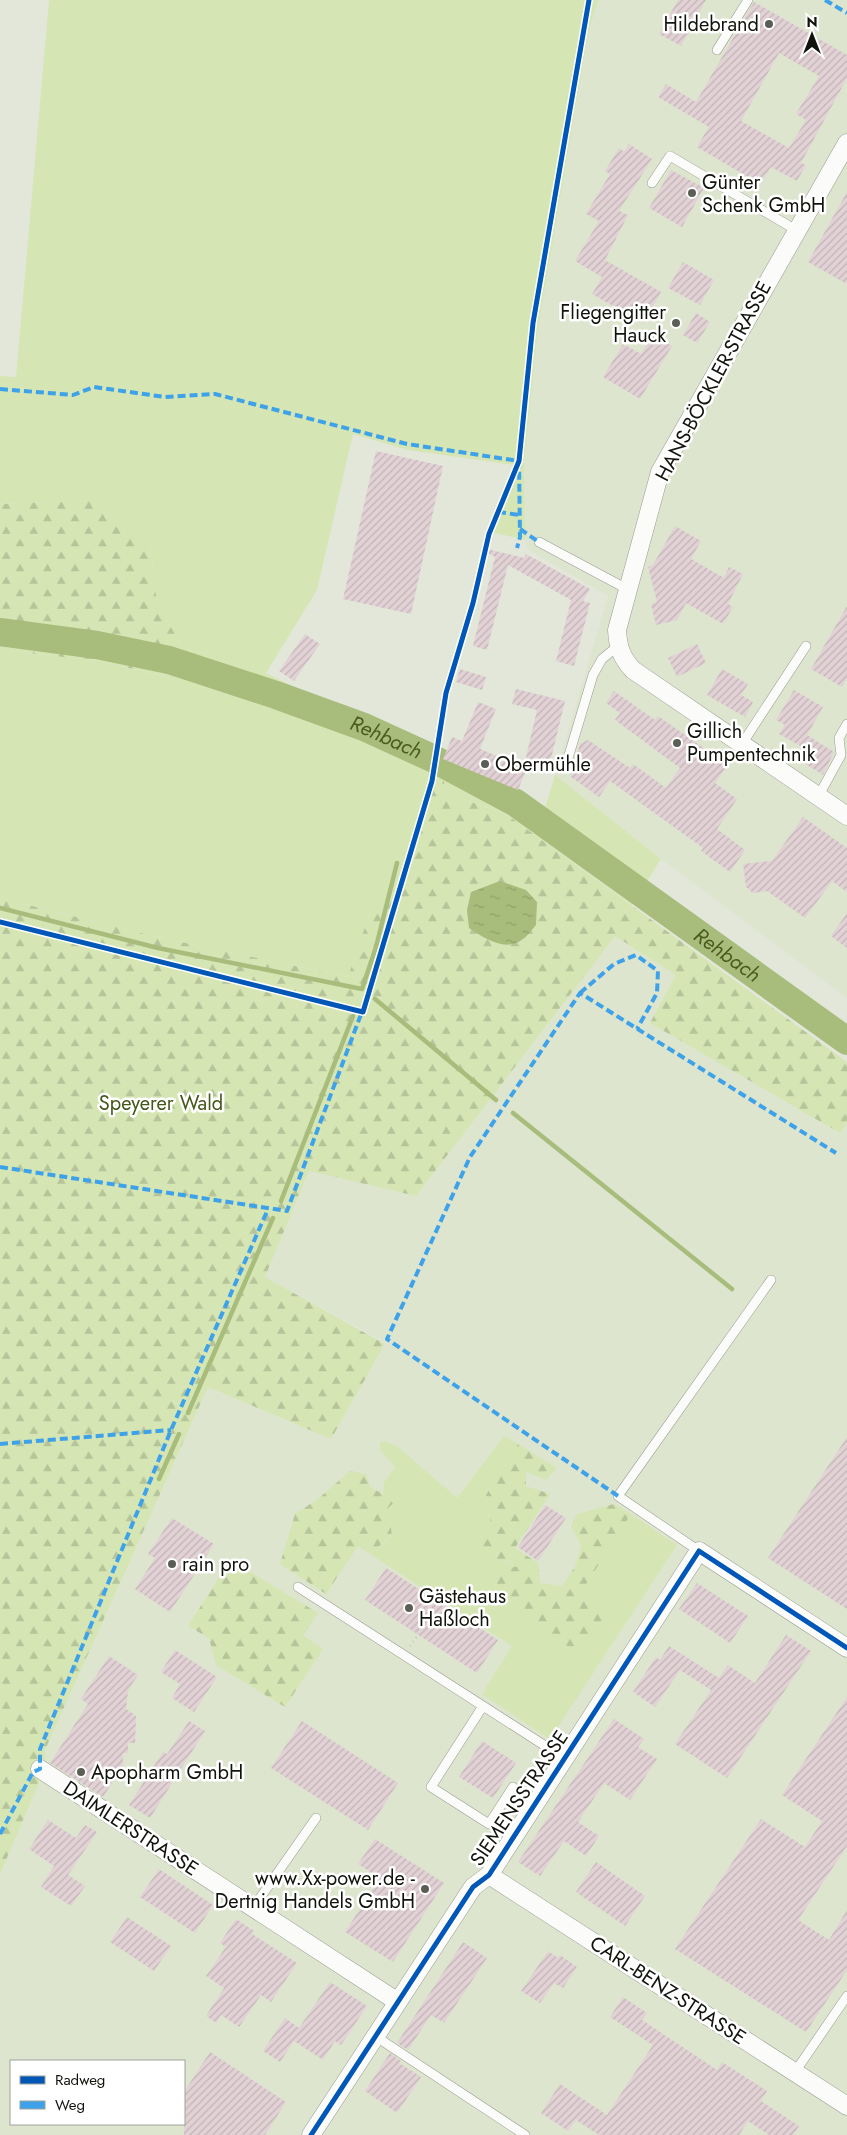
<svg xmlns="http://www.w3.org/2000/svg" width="847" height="2135" font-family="Jost,sans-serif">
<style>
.built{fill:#dde5ce;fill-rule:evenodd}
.green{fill:#d5e6b4}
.forest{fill:url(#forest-firs)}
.water{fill:url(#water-ripples)}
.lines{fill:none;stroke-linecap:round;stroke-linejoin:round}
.stream{stroke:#a8bc7c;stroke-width:4.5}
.river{stroke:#a8bc7c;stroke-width:28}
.building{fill:url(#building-hatch);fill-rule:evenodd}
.lane-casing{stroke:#999c92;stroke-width:10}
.street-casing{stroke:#999c92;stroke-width:19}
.path{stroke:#c9cac7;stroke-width:2.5;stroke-dasharray:1 4;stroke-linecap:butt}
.lane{stroke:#fbfbf9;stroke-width:9}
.street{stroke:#fbfbf9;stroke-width:18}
.quiet{stroke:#3da2e9;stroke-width:4;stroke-dasharray:8 4;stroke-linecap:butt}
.cycleway-casing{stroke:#fff;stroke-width:8}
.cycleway{stroke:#0057b8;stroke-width:5}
.poi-dot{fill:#5a5e54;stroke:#fff;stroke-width:2}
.labels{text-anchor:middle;stroke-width:5;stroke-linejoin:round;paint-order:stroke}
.poi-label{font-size:20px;fill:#11140c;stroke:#fff;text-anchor:start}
.street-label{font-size:20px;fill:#11140c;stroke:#fff}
.park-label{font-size:20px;fill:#455719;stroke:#fff}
.water-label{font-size:21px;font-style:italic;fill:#4a5c1e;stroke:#fff}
</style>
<defs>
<pattern id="forest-firs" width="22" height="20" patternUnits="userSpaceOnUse" patternTransform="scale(1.25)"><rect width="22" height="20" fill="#d5e6b4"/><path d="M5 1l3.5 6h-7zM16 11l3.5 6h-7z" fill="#b6c49a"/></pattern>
<pattern id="water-ripples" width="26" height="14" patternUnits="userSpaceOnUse" patternTransform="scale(1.25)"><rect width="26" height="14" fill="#a8bc7c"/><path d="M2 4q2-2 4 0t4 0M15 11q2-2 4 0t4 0" fill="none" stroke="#90a16a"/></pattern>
<pattern id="building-hatch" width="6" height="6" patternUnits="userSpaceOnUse" patternTransform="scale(1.25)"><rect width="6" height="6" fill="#e2d2d5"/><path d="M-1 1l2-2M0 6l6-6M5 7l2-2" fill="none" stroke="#c1b3b6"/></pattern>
</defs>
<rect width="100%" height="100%" fill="#e3e7da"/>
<path class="built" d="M598 0H847V998L661 859 555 775 608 596 528 550 525 540 524 466 538 330 588 34Z
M615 935 677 975 650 1023 840 1132 847 1123V2135H0V1874L45 1769V1750L208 1387 331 1439 386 1343 265 1277 309 1171 416 1196ZM11 2061H184V2124H11Z"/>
<path class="green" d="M49 0H598L588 34 538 330 524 466 525 540 487 531 514 465 408 450 353 434 317 590 266 673 544 811 555 775 661 859 632 905 506 814 448 794 439 769 404 890 374 901 349 977 157 937 0 898V650L100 661 170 678 181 644 157 604 150 542 96 500 0 504V376L16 377Z
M504 1436 518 1444 486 1495 492 1529 474 1540 476 1553C493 1565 502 1556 518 1566L490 1574 578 1597 631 1514 677 1545 550 1739 482 1694 512 1646 370 1554 392 1536 388 1508 395 1501 383 1493 384 1483 395 1467 380 1450V1443L386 1441 398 1447 457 1498Z"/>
<path class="forest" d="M96 500 150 542 157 604 181 644 171 678 100 661 0 650V504Z
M439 768 448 794 506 814 847 1062V1123L840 1133 650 1023 676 975 615 936 416 1196 309 1171 265 1277 385 1344 331 1439 208 1387 45 1750V1769L0 1874V898L157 937 348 977 374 901 404 889Z
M518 1444 557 1468 546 1480 526 1472V1486L550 1494 515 1548 538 1563 540 1583 562 1586 576 1565 581 1545 571 1526 577 1514 614 1504 631 1514 578 1597 609 1616 585 1652 538 1636 536 1623 489 1598 490 1574 518 1566 510 1561 486 1560 476 1553 474 1540 492 1529 486 1495Z
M350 1471 366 1474 370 1487 396 1501 388 1508 392 1535 370 1554 358 1546 326 1594 280 1564 295 1514 318 1499Z
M247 1570 318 1613 303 1635 323 1649 285 1707 216 1665 209 1638 188 1626 220 1576Z"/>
<path class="water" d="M500 881 526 890 537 902 536 925C532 929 528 936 523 939 506 953 484 938 469 928L467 910 471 892Z"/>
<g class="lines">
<path class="stream" d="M0 908 158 948 362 989 376 947 397 863
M375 999 496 1100
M513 1113 732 1289
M281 1201 353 1016
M188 1413 273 1218
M159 1479 179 1434"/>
<path class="river" id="s1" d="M0 632 97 645 169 660 276 695 364 727 432 758 516 803 847 1041"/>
</g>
<path class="building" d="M678 0H706L681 46 659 34Z
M754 2 847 55V78L801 163 806 165 797 181 771 167 760 184 697 147 709 127 658 97 666 84 696 102ZM779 53 819 76 796 114 806 120 789 148 741 121Z
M629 144 652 159 619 211 628 215 605 260 661 292 643 323 592 294 602 277 575 261 599 221 586 214 610 174 605 171 619 148 624 152Z
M671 170 704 188 682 227 649 208Z
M847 192V284L808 262Z
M683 262 714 280 700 305 668 288Z
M696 313 710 322 697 343 683 335Z
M653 335 672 346 640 399 603 377 623 344 641 354Z
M376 451 443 466 411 614 343 599Z
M675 526 701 541 691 559 724 578 729 567 743 574 728 604 733 607 723 624 686 603 677 620 656 625 651 604 657 602 648 567 653 565Z
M487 549 524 558 526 554 590 589 583 601 590 603 574 666 556 661 571 600 508 565 487 650 473 646 495 557 486 552Z
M847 606V678L842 687 811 669Z
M305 634 320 644 294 681 279 671Z
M697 644 706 663 677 677 668 658Z
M460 669 486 677 482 690 456 682Z
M722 669 748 684 741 695 753 702 745 717 707 695Z
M516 689 565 701 548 771 524 766 537 710 512 704Z
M794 690 823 707 807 735 834 752 823 775 804 763 811 752 779 734 785 725 776 720Z
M614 691 655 720 658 716 728 765 715 783 737 799 717 829 745 850 730 872 701 851 703 848 610 781 599 797 571 777 580 744 588 740 630 768 633 764 666 788 680 768 615 720 620 713 606 703Z
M478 702 496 709 480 749 527 768 518 790 443 759 452 737 462 741Z
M803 817 847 848V892L832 881 805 918 767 891 753 893 746 887 743 864 772 861Z
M847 913V948L831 936Z
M847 1437V1609L768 1558Z
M545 1505 566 1518 538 1561 518 1547Z
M172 1518 214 1544 170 1612 135 1589 155 1558 148 1554Z
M386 1568 498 1640 477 1673 365 1600Z
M697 1583 748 1616 730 1643 679 1609Z
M786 1635 811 1651 727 1778 675 1744 711 1690 680 1670 655 1707 633 1692 656 1657 660 1660 669 1646 719 1678 728 1665 755 1683Z
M175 1650 217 1677 194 1712 172 1698 180 1684 161 1672Z
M109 1656 138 1675 128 1690 126 1709 136 1716 135 1743H128V1753H123V1766L103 1797 50 1763 88 1704 81 1699Z
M847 1697V1846L798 1920 829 1940 847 1910V1970L806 2032 675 1949 761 1819 805 1847 822 1821 782 1795Z
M614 1719 644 1739 638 1747 657 1759 630 1800 604 1783 578 1822 599 1836 586 1856 564 1841 540 1876 518 1862Z
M189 1721 205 1731 150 1818 129 1805 163 1752 167 1754Z
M302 1721 398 1783 368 1830 271 1768Z
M482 1741 516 1763 493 1798 459 1777Z
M48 1820 76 1838 85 1825 97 1832 68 1875 85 1886 71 1906 41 1887 54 1866 29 1849Z
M375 1839 444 1883 393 1962 345 1932 380 1878 358 1864Z
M596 1862 645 1896 625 1926 576 1892Z
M159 1869 213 1905 195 1933 140 1897Z
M127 1917 171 1946 154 1971 110 1942Z
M236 1919 254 1931 252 1934 297 1963 271 2002 261 1995 239 2027 221 2015 216 2023 206 2016 224 1988 206 1976 226 1947 220 1943Z
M463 1942 487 1958 444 2023 431 2015 408 2050 397 2043Z
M548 1951 558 1958 560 1955 577 1967 563 1988 554 1983 540 2003 521 1991Z
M330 1982 367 2006 341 2045 335 2041 323 2060 294 2041 280 2062 263 2051 285 2018 299 2028Z
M623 1997 647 2013 642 2020 717 2070 722 2062 767 2091 761 2101 799 2126 793 2135H769L748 2121 739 2135H599L576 2120 568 2131 541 2113 560 2084 607 2115 653 2045 610 2017Z
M210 2052 286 2102 265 2135H184V2092Z
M390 2053 401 2061 399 2063 421 2077 397 2113 365 2091Z"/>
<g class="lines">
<defs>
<path id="lane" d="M717 50 748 0
M652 183 670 156 796 230
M539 542 627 589
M742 744 806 646
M566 765 593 675 602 659 618 646
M818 797 841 755 839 738 847 724
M699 1551 618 1496 771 1280
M298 1587 564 1758
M483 1706 431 1787 489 1824 513 1787
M253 1908 316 1818
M375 2036 525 2135
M795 2072 847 1996"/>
<path id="street" d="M847 143 660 472 617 630C618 647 621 657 633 670L847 816
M40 1769 398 2002
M489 1875 847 2106
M311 2135 473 1887 489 1875 699 1551 847 1648"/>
</defs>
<use href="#lane" class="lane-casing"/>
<use href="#street" class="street-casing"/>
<path class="path" d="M410 1646 418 1635"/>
<use href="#lane" class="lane"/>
<use href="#street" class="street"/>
<path class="quiet" d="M825 0 847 13
M0 389 73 395 94 387 165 397 215 394 407 444 519 461 520 537 517 548
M498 512 520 515
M520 529 539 542
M580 993 614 964 636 955 658 971 657 993 637 1029
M0 1167 287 1211 363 1009
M0 1444 171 1430
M618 1496 387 1339 470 1157 580 993 836 1153
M0 1834 33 1772 40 1769V1749L171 1430 268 1209"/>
<defs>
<path id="cycleway" d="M0 922 363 1012 432 781 446 693 473 603 489 534 519 461 533 323 589 0
M311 2135 473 1887 489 1875 699 1551 847 1648"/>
</defs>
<use href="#cycleway" class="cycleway-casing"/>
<use href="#cycleway" class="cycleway"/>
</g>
<g class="poi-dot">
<circle cx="769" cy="24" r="5"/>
<circle cx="692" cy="193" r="5"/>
<circle cx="676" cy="323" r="5"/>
<circle cx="677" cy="743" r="5"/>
<circle cx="485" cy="764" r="5"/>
<circle cx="172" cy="1564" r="5"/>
<circle cx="409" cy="1608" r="5"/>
<circle cx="81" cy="1772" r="5"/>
<circle cx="425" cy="1889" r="5"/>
</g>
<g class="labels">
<g class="poi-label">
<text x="759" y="31" text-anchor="end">Hildebrand</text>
<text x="702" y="189">Günter<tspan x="702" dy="23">Schenk GmbH</tspan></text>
<text x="666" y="319" text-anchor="end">Fliegengitter<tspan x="666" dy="23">Hauck</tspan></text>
<text x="687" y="738">Gillich<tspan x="687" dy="23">Pumpentechnik</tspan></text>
<text x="495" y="771">Obermühle</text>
<text x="182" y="1571">rain pro</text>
<text x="419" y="1603">Gästehaus<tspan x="419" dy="23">Haßloch</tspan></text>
<text x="91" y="1779">Apopharm GmbH</text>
<text x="415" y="1885" text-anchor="end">www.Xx-power.de -<tspan x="415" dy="23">Dertnig Handels GmbH</tspan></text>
</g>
<g class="street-label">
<text transform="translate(713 381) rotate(-62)" y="7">HANS-BÖCKLER-STRASSE</text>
<text transform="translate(519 1798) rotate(-56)" y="7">SIEMENSSTRASSE</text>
<text transform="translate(131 1828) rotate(33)" y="7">DAIMLERSTRASSE</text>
<text transform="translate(668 1990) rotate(33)" y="7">CARL-BENZ-STRASSE</text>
</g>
<g class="park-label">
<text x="161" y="1110">Speyerer Wald</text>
</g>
<g class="water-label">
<text dy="7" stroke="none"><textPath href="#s1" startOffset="402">Rehbach</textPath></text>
<text dy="7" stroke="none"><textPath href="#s1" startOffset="808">Rehbach</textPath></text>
</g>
</g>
<rect x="10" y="2060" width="175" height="65" fill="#ffffff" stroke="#a0a19e"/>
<rect x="20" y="2076" width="25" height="8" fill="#0057b8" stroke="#a0a19e"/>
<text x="55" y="2085" font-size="15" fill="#11140c">Radweg</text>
<rect x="20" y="2101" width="25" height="8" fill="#3da2e9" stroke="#a0a19e"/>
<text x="55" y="2110" font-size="15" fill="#11140c">Weg</text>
<g transform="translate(812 35)" stroke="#ffffff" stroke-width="4" paint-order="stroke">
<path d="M0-4L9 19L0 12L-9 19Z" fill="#11140c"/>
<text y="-8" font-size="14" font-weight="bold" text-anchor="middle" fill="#11140c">N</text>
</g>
</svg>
